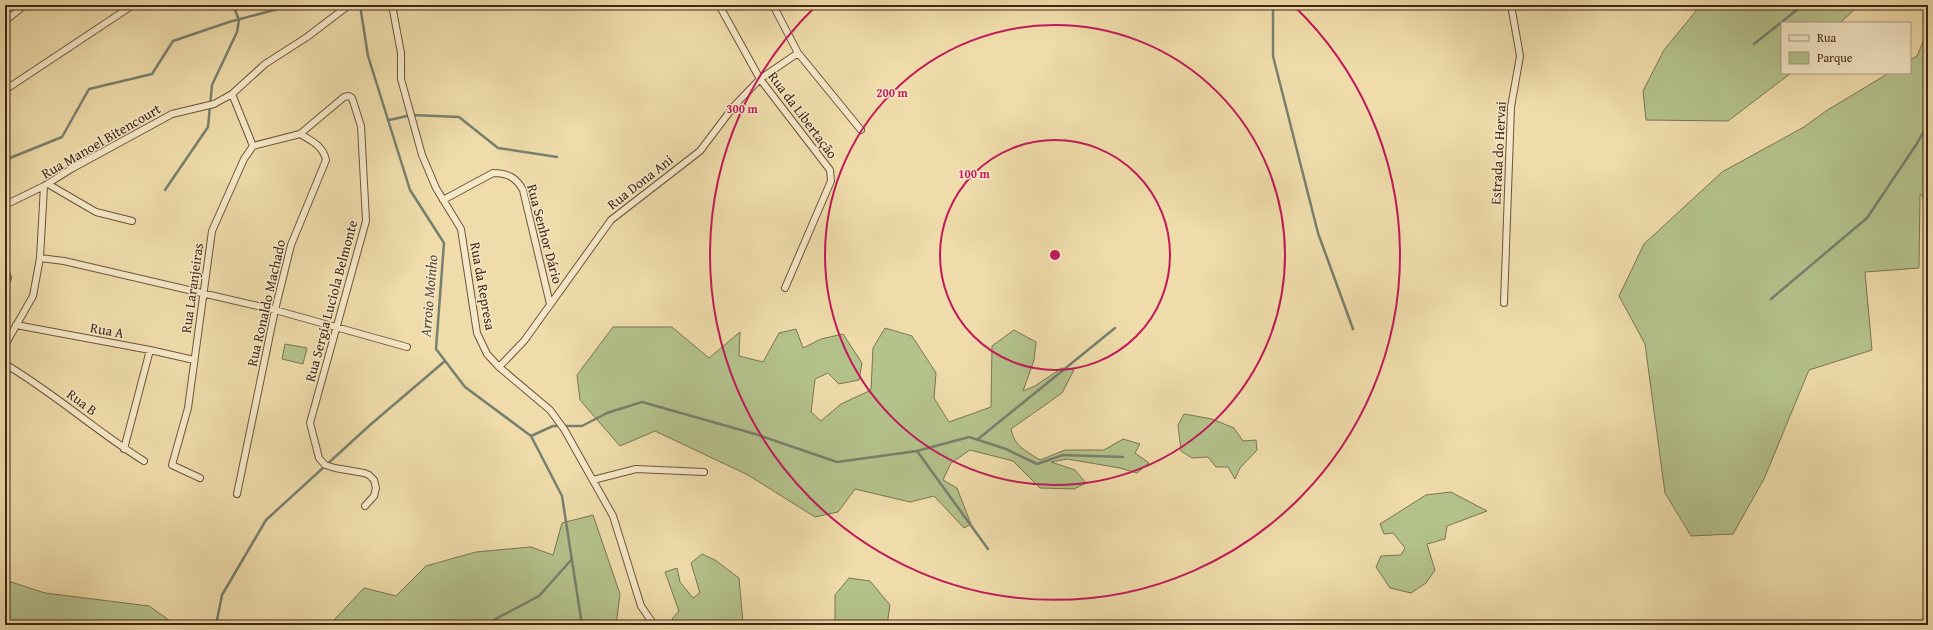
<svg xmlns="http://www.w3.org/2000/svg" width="1933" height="630" font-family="'Gentium Book Plus',serif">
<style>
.green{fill:#b4c28c;stroke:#7b7451}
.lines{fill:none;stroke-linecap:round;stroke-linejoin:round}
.stream{stroke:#77806e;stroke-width:2.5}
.minor-casing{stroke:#6d543b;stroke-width:8}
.minor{stroke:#f5e8c8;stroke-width:6}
.ring{fill:none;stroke:#c2185b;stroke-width:2}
.labels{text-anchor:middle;stroke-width:3;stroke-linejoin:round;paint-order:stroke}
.street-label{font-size:14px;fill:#422716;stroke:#f5e8c8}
.water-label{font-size:15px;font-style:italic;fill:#584c3b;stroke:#f5e8c8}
.centre{fill:#c2185b;stroke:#f5e8c8;stroke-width:2}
.ring-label{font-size:12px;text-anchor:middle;font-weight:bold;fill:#c2185b;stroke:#f5e8c8;stroke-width:3;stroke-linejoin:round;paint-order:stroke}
</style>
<rect width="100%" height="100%" fill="#efdcaa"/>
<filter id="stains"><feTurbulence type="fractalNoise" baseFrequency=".005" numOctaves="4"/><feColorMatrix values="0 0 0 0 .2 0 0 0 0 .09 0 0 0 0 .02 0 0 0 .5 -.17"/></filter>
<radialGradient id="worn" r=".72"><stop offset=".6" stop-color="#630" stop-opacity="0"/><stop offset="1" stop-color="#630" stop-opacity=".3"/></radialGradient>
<path class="green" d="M1701 5H1859L1840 23H1782V73H1791L1728 121 1646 120 1643 91 1664 50Z
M1928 30V203L1920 194 1919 268 1865 272 1872 350 1809 370 1764 479 1733 534 1691 536 1665 493 1645 344 1619 296 1644 244 1722 172 1804 127 1826 111 1889 73H1910V60L1917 56Z
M613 327H672L709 358 740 332 739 356 763 362 779 333 796 329 803 348 821 339 843 334 862 363 859 380 839 384 828 373 815 379 811 412 821 421 841 404 871 390 873 348 885 328 912 336 936 373 934 398 949 422 991 407 992 346 1014 330 1036 342 1034 360 1023 391 1035 386 1062 368 1074 370 1062 393 1011 429C1014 446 1026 451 1040 460L1065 450H1104L1123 439 1140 444 1135 453 1149 463 1137 473 1120 468 1067 459 1051 462 1075 470 1086 483 1074 489 1040 488 1013 461 970 450 951 463 943 480 957 488 971 524 964 528 934 496 910 502 855 489 838 512 815 517 748 475 655 431 620 446 580 400 577 375Z
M285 344 307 348 303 364 282 359Z
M1184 414 1212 419 1234 428 1243 441 1256 440 1257 450 1240 468 1235 479 1228 467H1216L1208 457 1192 458 1181 451 1178 425Z
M1451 492 1487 511 1447 526 1445 539 1427 544 1435 570 1426 583 1411 593 1390 588 1376 567 1381 556 1401 555 1405 548 1393 533 1384 534 1380 524 1426 495Z
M593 515 620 594 616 625H336L334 620 364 588 396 596 426 566 476 552 531 547 553 555 562 523Z
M702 554 715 560 739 578 743 622 745 625H674L672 619 679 611 665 572 677 568 680 582 693 598 700 593 691 563Z
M849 578 870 581 890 605 887 625H835V595Z
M5 580 45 593 149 606 176 625H5Z"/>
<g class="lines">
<path class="stream" d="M360 5 368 56 410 190 444 243 436 349 465 387 531 436 562 496 582 625
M1273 5V56L1318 233 1353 329
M1754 44 1803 5
M389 120 412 115 459 117 498 148 557 157
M5 160 62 137 89 89 152 74 173 41 229 22 293 5
M165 190 208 127 212 85 237 32 239 20 233 5
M5 260 11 278 5 293
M1771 299 1867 218 1916 145 1928 124
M531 436 553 426H582L607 413 642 402 755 434 837 462 917 451 969 437 1006 449 1037 464 1063 455 1123 457
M977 440 1115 328
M917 451 988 549
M216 625 222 595 266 520 370 425 445 361
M484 625 539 596 572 559"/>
<defs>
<path id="minor" d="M392 5 401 53V79L422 155 436 188 461 229 477 333 487 354 499 367 550 410 564 429 613 516 641 606 654 625
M719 5 760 79 830 170 831 181 785 288
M773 5 798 53 861 130
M5 21 25 5
M5 90 133 5
M253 146 300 134 344 97 349 96 352 98 361 126 366 221 310 423 319 458 325 465 335 468 364 473 369 475 374 480 376 488 374 496 365 506
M48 184 96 212 132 221
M443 200 493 173C507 173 516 177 523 190L550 304
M5 205 44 186
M40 258 64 261 275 310 407 347
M1504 303 1511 107 1520 56 1511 5
M16 325 150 350 194 360
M5 345 33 296 40 258 44 186 71 169 172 114 214 104 232 94 265 64 307 37 349 5
M5 364C54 393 96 431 144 461
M499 367 524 341 611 220 700 151 734 106 760 79 798 53
M124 449 150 350
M200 478 172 465 188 408 212 231 244 159 253 146 232 94
M593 480 636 469 704 472
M237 494 275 310 291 245 326 160C323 146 312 141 300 134"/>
</defs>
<use href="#minor" class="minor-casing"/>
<use href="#minor" class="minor"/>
</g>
<g class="ring">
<circle cx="1055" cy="255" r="115"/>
<circle cx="1055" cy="255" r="230"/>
<path d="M1295 7A345 345 0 1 1 815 7"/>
</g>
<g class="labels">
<g class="street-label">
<text transform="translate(803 115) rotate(53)" y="5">Rua da Libertação</text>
<text transform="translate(101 141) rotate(-30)" y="5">Rua Manoel Bitencourt</text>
<text transform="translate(1498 153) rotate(-87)" y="5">Estrada do Hervai</text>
<text transform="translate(640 182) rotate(-38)" y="5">Rua Dona Ani</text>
<text transform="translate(545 234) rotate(75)" y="5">Rua Senhor Dário</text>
<text transform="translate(483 286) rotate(80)" y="5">Rua da Represa</text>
<text transform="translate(192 288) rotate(-82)" y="5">Rua Laranjeiras</text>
<text transform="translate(331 301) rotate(-75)" y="5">Rua Sergia Luciola Belmonte</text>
<text transform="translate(266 303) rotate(-77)" y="5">Rua Ronaldo Machado</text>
<text transform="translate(107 330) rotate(10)" y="5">Rua A</text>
<text transform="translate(82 402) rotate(37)" y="5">Rua B</text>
</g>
<g class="water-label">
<text transform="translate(429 296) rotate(-85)" y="5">Arroio Moinho</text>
</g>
</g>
<circle cx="1055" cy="255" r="6" class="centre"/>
<g class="ring-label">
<text x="892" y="97">200 m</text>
<text x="742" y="113">300 m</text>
<text x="974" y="178">100 m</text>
</g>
<rect width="1933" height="630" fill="none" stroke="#efdcaa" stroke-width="20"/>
<rect x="6" y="6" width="1921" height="618" fill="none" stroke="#422716" stroke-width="2"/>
<rect x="10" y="10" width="1913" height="610" fill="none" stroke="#422716"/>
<rect x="1781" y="22" width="130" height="52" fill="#f5e8c8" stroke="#ad9b81"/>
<rect x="1789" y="35" width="20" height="6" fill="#f5e8c8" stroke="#ad9b81"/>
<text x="1817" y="42" font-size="12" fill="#422716">Rua</text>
<rect x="1789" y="52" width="20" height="12" fill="#b4c28c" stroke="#ad9b81"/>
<text x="1817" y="62" font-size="12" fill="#422716">Parque</text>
<rect width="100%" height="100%" filter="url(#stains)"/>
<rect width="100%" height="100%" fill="url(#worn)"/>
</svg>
